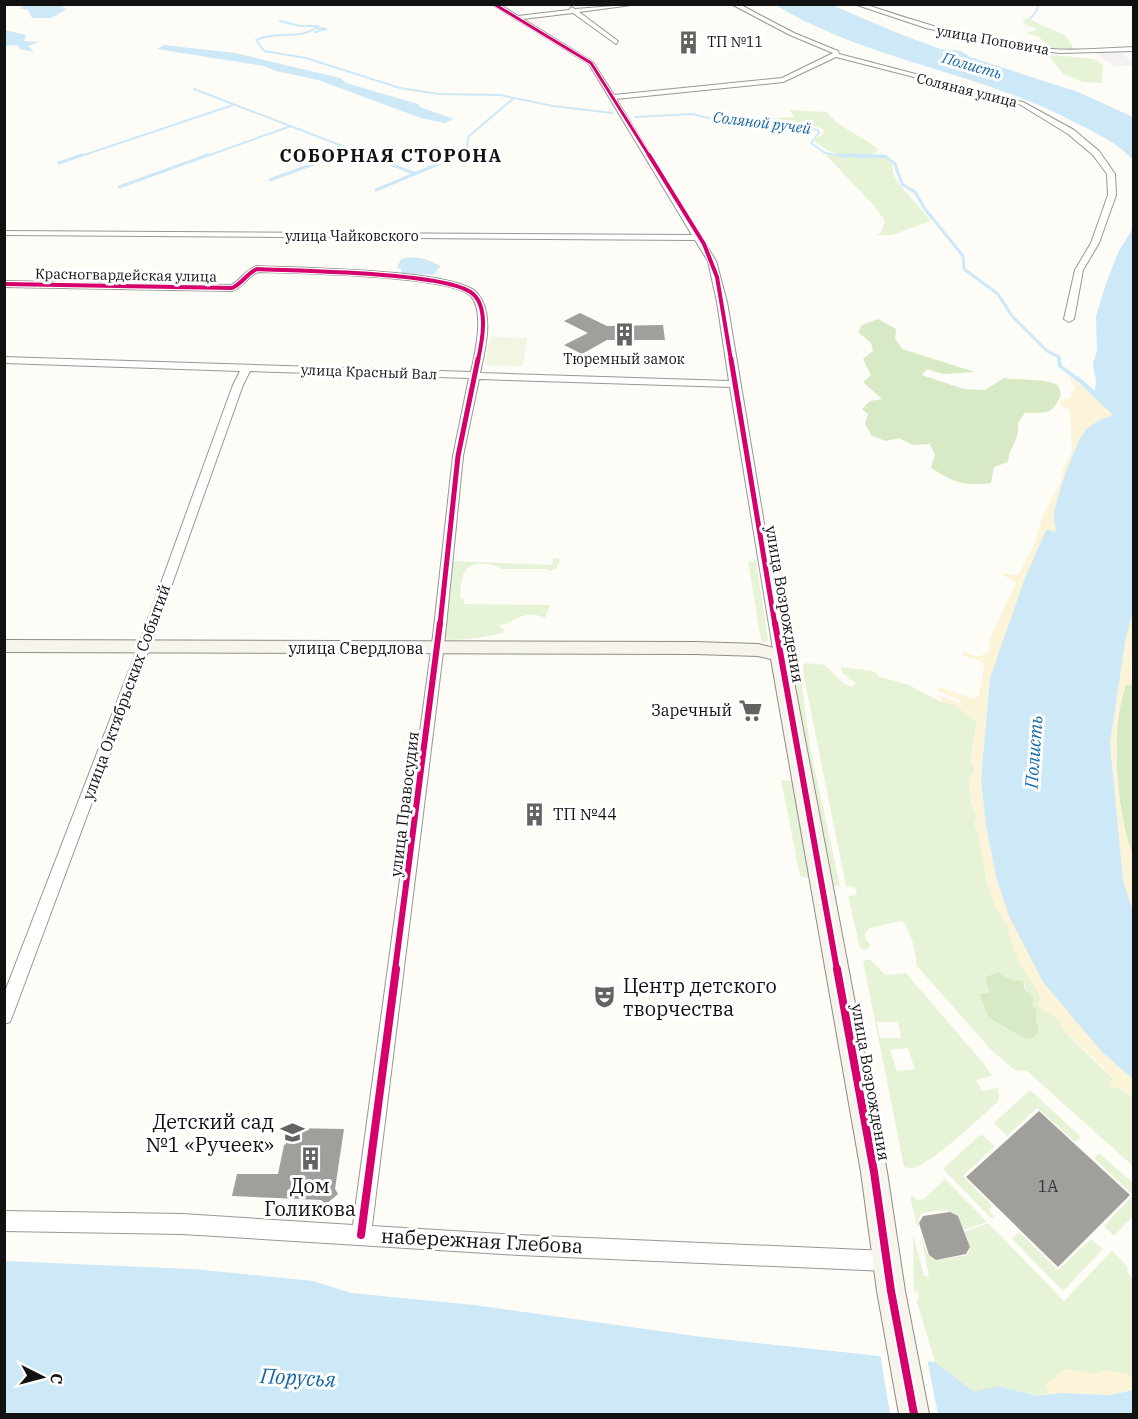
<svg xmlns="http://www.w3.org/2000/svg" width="1138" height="1419" font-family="'IBM Plex Serif',serif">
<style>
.industrial{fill:#f5f0f3}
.green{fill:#e7f3d7;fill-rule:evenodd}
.forest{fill:#d8eac5}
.sand{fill:#fcf4d9}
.pitch{fill:#f0f6e1}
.water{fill:#cde8f7}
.pier{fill:#fdfcf7}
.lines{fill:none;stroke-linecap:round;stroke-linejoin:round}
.stream-far2{stroke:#cde8f7;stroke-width:2}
.stream-far1{stroke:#cde8f7;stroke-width:3}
.stream{stroke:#cde8f7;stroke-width:4}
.building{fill:#a19f9c}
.street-casing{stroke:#979795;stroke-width:2}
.secondary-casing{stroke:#8e8d8b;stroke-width:2}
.street{fill:#fffffe;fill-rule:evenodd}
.secondary{fill:#f6f4eb;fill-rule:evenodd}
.cycleway-far4-casing{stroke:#fff;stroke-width:4.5}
.cycleway-far3-casing{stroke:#fff;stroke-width:6}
.cycleway-far2-casing{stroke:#fff;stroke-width:8}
.cycleway-far1-casing{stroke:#fff;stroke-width:10}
.cycleway-casing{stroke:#fff;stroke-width:12}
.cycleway-far4{stroke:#d6006c;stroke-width:3}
.cycleway-far3{stroke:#d6006c;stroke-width:4}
.cycleway-far2{stroke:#d6006c;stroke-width:5}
.cycleway-far1{stroke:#d6006c;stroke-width:6}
.cycleway{stroke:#d6006c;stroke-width:8}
.labels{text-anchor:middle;stroke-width:6;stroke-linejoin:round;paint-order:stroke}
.far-street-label{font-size:14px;fill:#111;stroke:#fff}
.far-poi-label{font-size:14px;fill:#111;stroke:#fff;text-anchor:start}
.far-water-label{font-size:15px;font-style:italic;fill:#1768a6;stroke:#fff}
.street-label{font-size:16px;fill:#111;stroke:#fff}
.poi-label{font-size:16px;fill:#111;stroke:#fff;text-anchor:end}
.near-number-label{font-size:16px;fill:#353434}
.far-district-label{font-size:18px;font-weight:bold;letter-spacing:1.5px;fill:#111;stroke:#fff}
.water-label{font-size:18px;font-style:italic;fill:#1768a6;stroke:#fff}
.near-poi-label{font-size:20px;fill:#111;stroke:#fff;text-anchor:start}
.near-street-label{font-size:20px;fill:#111;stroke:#fff}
.near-water-label{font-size:21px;font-style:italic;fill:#1768a6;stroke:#fff}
</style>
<rect width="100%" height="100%" fill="#fdfcf7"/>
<path class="industrial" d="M1118 51 1133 62V65L1113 66 1094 52Z"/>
<path class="green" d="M1027 18 1066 36 1073 48H1050L1039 37 1025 33 1037 30 1034 27 1027 26 1022 21Z
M1042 54 1094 59 1103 65 1102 83 1083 82 1063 74 1051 58 1036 55Z
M790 110 827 112C840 130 863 135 879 150 869 158 838 156 827 150 823 148 819 144 815 142V139L823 134 824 130 819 127 788 125 766 118 794 117Z
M826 155 885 158 892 164 894 176 899 184 931 221 892 235H876L881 233 885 221 875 207Z
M553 558 560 559 557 568 551 571 546 569H502C496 565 490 564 483 564 460 563 462 580 460 598L464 599V604L550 605 545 618C522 608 518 623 498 625L504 630 503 633C490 636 453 643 443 638L451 561 552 565Z
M748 561H756L768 640 765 643 761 640Z
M808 663 825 665 843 683 852 687 856 683 846 677H851L843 674 841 667 873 671 880 677 909 685 937 700 955 705 977 722 970 762 975 768 969 782 971 803 977 816 974 824 981 840 987 882 994 902 1010 929 1008 931 1042 999 1044 1009 1063 1022 1069 1036 1113 1079V1086L1133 1096V1166L1027 1071 1015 1070 992 1051 917 966 913 942 905 924 901 921 870 928 865 933 866 940 871 945 866 950 860 948 848 896 857 895 855 887 846 886 804 677 803 664ZM998 972 1010 979 1023 981 1032 1006 1037 1010 1036 1018 1006 1026 988 1017 979 994 989 992 985 977Z
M799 666 811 752 840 886H834L792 669Z
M781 780 793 781 809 878 800 876Z
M869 959 886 975 906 973 984 1064 992 1076 976 1080 982 1091 998 1088 999 1100C986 1113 929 1166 913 1168 910 1169 907 1167 904 1167L863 961ZM898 1022 901 1038H880L877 1022ZM908 1048 915 1069 897 1071 890 1050Z
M1030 1090 1081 1137 1075 1142 1037 1108 1007 1136 994 1123Z
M981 1134 995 1146 963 1176 992 1206 989 1210 994 1216 992 1219 943 1169Z
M1099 1153 1133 1183V1216L1114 1236 1104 1226 1133 1195 1094 1158Z
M945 1179 987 1222 964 1230C955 1205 945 1210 922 1213L919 1218 918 1229 910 1196H914L916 1200 924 1199Z
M988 1223 1064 1301 1112 1251 1128 1267 1127 1272 1133 1279V1376L1106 1370 1094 1374 1065 1369 1046 1385 1049 1394 1037 1396 999 1386 974 1393 935 1362 916 1299H919L918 1292 914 1291 913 1235 924 1276 929 1277 921 1234 928 1255 937 1260 968 1255 970 1247 965 1232Z
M1019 1232 1058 1270 1091 1239 1103 1249 1063 1291 1012 1239Z"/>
<path class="forest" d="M878 319 896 329 895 338 902 349 975 372 943 374 927 369 922 375 964 389 985 390 1004 378C1015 380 1054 379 1058 386 1060 388 1060 392 1061 395 1052 416 1046 412 1025 413 1013 428 1021 427 1016 439 1012 448 1009 452 1008 462L994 467 991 483C963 487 954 482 931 468L935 455 930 444 913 445 899 438 886 441 872 436 865 424 868 414 862 409 870 401 882 399 863 382 871 375 863 359 873 351 871 343 858 332 862 325Z
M1133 684V858C1117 812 1109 731 1126 685Z
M998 972 1010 979 1023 981 1025 990 1033 997 1032 1006 1037 1010 1036 1018 1039 1033 1031 1039 1024 1038 988 1017 979 994 989 992 985 977Z"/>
<path class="sand" d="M1072 378 1114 415 1083 433 1059 494 1055 533 1047 529 990 678 981 780 986 825 996 877 1101 1051 1133 1079V1096L1122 1089 1108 1087 1113 1079C1097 1059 1076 1044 1060 1025L1062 1022 1040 1008 1037 1002 1042 999 1019 963 1008 931 1010 929C992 911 986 875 981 851 979 841 979 833 974 824L977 816 971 803 969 782 975 769 970 762 977 722 955 705 942 701 940 696 956 702H964L938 691 939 687 974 699 979 696 984 665 979 660 963 656 964 652 979 657 989 651 990 638 1016 583 1000 573 1018 575 1035 543 1042 518 1061 480 1063 468 1072 452 1070 410 1060 405 1062 399H1070L1075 387 1069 379Z
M1133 610 1131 676 1133 684 1126 685C1110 728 1116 796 1127 839 1129 845 1132 851 1133 857 1137 874 1133 895 1133 912L1123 880 1110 743 1125 643Z
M1065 1369 1094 1374 1106 1370 1133 1376V1390L1110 1395 1060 1393 1049 1394 1045 1385Z"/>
<path class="pitch" d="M493 337 527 338 523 366 485 365 490 339Z"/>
<path class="water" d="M27 5H68L60 8 67 9 51 18H32L28 10 19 8Z
M775 5H832L890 30 940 49 961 51 970 57 1078 92 1133 117V160C1118 143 1096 133 1076 123 981 72 868 61 775 5Z
M5 30 26 35 24 41 39 42 28 46 34 52 19 49 18 45 5 46Z
M164 45 235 53 340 78 346 83 418 104 420 107 454 119 444 123 421 118 318 80 276 71 264 66 157 49Z
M1133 228V610L1125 643 1110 743 1123 880 1133 912V1079L1101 1051 1043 982 1009 916 996 877 986 825 981 780 990 678 1025 578 1044 535 1047 529 1055 532C1057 526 1054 525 1054 519 1053 503 1074 449 1082 435 1088 425 1103 418 1113 415L1081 385 1076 378 1078 376 1095 391 1096 381 1093 364 1097 350 1096 316 1106 283 1119 251Z
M410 257 425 259 441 266 433 275 402 273 401 269 397 268 401 259Z
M5 1261 193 1269 313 1281 351 1293 474 1305 702 1337 935 1362 974 1392 999 1386 1037 1396 1060 1393 1110 1395 1134 1390 1133 1414H5Z"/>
<path class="pier" d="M880 1353 927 1359 938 1414H890Z"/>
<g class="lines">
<path class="stream-far2" d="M1030 19 1037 10 1038 4
M280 21 300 26H318C301 41 276 30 256 40L264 51 306 58 400 88 438 94 500 95 553 106 612 113
M315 32 326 29 317 28
M194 89 371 157
M635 117 692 114 708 118 760 120 818 130 819 133 811 143 825 153 847 157
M78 157 233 105
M204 157 291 126
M333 157 352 150
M456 157 470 151 467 145 469 136 514 98
M856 157H886"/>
<path class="stream-far1" d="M367 155 416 174
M838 155 885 156 895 164 902 184 915 192 925 209 963 256 964 269 998 294 1012 316 1047 351 1059 357V360
M59 163 82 155
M270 180 338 155
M119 187 208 155
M376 190 460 155"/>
<path class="stream" d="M1059 359 1060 366 1080 381"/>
</g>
<path class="building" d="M580 313 607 326 663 325 665 340H607L582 354 564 345 588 333 564 321Z
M528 807 544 809 542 821 525 819Z
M1039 1111 1130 1195 1058 1267 966 1177Z
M290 1128 344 1129 335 1189 338 1194 326 1204 321 1200 232 1196 237 1174H278L284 1145 286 1144Z
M950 1212 958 1216 970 1247 966 1254 936 1260 929 1255 919 1223 923 1216Z"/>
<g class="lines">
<defs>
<path id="street" d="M491 4H499L518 16 569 10 571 7 575 9 639 4 579 12 618 41 616 44 573 13 523 19 593 62 614 95 782 78 833 53 790 35 731 4H739L794 33 838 51 839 54 1023 102 1074 130 1099 151 1115 174 1116 195 1099 243 1083 270 1074 319 1069 322 1064 319 1075 270 1091 243 1108 195 1107 174 1093 155 1068 134 1019 104 836 57 783 82 616 99 716 261 727 302 786 655 785 658 780 659 774 655 730 387 479 379 463 456 445 636 372 1226 519 1235 887 1251 894 1254 897 1261 894 1268 887 1271 519 1255 182 1234 4 1231V1211L182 1214 353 1225 433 636 453 456 469 378 250 371 243 385 145 660 12 1017 10 1022 4 1024V994L133 660 233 385 240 371 4 363V357L471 372C475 354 485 312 471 296 451 275 294 273 258 272 246 277 246 286 232 291L4 287V281L231 285C242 280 243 271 257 266 295 268 457 269 477 293 495 313 485 350 480 373L729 381 717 302 708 261 695 240 4 235V231L692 235 589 64Z
M854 4H864C925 24 987 45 1051 49 1079 51 1106 48 1134 47V51L1060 53 1001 46 926 28Z"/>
<path id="secondary" d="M4 640 695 642 758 644 787 651 789 655 887 1172 905 1291 929 1414H899L877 1291 861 1172 771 659 758 656 695 654 4 652Z"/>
</defs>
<use href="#street" class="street-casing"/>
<use href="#secondary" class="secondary-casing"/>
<use href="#street" class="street"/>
<use href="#secondary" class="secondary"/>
<defs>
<path id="cycleway-far4" d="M494 4 591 63 650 157"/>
<path id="cycleway-far3" d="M649 155 704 244 717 277 731 360
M4 284 232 288C243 283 246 274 257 269 296 271 450 272 473 294 489 308 482 342 478 360"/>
<path id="cycleway-far2" d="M731 359 775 625
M440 625 458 456 478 359"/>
<path id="cycleway-far1" d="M775 623 837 970
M395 970 440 623"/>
<path id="cycleway" d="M837 969 874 1172 891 1291 914 1414
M361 1235 396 969"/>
</defs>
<use href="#cycleway-far4" class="cycleway-far4-casing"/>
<use href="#cycleway-far3" class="cycleway-far3-casing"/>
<use href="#cycleway-far2" class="cycleway-far2-casing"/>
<use href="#cycleway-far1" class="cycleway-far1-casing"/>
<use href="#cycleway" class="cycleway-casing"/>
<use href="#cycleway-far4" class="cycleway-far4"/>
<use href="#cycleway-far3" class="cycleway-far3"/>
<use href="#cycleway-far2" class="cycleway-far2"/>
<use href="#cycleway-far1" class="cycleway-far1"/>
<use href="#cycleway" class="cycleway"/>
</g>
<defs>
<symbol id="building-bare" viewBox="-9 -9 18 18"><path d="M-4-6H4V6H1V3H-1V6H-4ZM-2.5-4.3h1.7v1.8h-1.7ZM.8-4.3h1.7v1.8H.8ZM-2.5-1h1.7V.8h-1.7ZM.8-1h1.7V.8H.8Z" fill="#646362" stroke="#fff" stroke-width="2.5" paint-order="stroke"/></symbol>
<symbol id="supermarket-bare" viewBox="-9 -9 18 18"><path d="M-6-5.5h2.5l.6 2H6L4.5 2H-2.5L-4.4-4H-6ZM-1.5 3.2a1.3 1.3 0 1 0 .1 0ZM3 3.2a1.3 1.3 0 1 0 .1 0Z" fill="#646362" stroke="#fff" stroke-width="2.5" paint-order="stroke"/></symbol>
<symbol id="theatre-bare" viewBox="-9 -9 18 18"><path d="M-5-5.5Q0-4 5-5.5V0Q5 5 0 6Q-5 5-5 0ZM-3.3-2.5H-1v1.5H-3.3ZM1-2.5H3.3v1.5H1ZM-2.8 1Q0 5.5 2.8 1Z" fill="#646362" stroke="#fff" stroke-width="2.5" paint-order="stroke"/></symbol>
<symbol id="school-bare" viewBox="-9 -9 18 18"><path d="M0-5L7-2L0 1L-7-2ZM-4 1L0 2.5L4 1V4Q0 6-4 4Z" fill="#646362" stroke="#fff" stroke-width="2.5" paint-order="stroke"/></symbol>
</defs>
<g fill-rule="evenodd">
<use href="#building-bare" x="672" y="26" width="33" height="33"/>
<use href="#building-bare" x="608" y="318" width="33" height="33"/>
<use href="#supermarket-bare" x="734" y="694" width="33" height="33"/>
<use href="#building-bare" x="518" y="798" width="33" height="33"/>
<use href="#theatre-bare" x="588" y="980" width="33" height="33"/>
<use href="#school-bare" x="276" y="1116" width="33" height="33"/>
<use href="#building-bare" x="294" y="1142" width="33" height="33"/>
</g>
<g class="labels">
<g class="far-street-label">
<text transform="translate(993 40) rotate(10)" y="5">улица Поповича</text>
<text transform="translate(967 90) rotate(14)" y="5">Соляная улица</text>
<text x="352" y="241">улица Чайковского</text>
<text transform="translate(126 275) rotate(1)" y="5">Красногвардейская улица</text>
<text transform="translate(369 372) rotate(2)" y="5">улица Красный Вал</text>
</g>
<g class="far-poi-label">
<text x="707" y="47">ТП №11</text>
<text x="624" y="364" text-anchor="middle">Тюремный замок</text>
</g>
<g class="far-water-label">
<text transform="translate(972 66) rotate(16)" y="5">Полисть</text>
<text transform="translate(762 123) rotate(7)" y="5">Соляной ручей</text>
</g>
<g class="street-label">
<text transform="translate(785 604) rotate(80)" y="6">улица Возрождения</text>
<text x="356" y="654">улица Свердлова</text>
<text transform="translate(126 692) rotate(-70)" y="6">улица Октябрьских Событий</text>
<text transform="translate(404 804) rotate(-83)" y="6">улица Правосудия</text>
<text transform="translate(871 1082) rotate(80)" y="6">улица Возрождения</text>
</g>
<g class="poi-label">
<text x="732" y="716">Заречный</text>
<text x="553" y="820" text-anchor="start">ТП №44</text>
</g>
<g class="near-number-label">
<text x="1048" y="1192">1А</text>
</g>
<g class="far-district-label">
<text x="391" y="162">СОБОРНАЯ СТОРОНА</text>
</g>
<g class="water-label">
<text transform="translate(1034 752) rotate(-86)" y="6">Полисть</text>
</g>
<g class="near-poi-label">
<text x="623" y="993">Центр детского<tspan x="623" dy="23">творчества</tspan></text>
<text x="274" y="1129" text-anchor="end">Детский сад<tspan x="274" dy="23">№1 «Ручеек»</tspan></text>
<text x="310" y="1193" text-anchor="middle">Дом<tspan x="310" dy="23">Голикова</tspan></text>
</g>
<g class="near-street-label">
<text transform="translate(482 1241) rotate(3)" y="7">набережная Глебова</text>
</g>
<g class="near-water-label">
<text transform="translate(298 1378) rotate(3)" y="7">Порусья</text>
</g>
</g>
<rect width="1138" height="1419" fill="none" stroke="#111111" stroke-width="12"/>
<g transform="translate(42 1377) rotate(96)" stroke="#ffffff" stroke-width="4.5" paint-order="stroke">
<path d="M0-4.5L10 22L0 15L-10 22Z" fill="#111111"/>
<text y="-9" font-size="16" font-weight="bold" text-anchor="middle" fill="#111111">С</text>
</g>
</svg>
